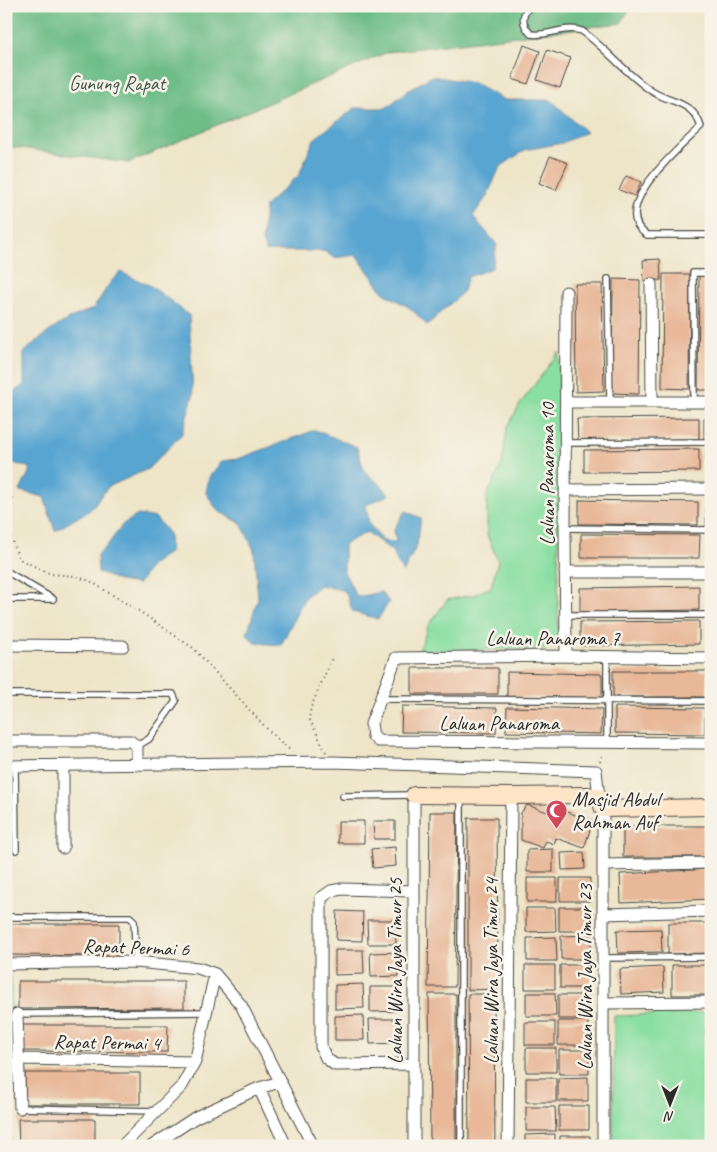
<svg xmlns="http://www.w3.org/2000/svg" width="717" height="1152" font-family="Caveat,sans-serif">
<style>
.green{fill:#89dea1;stroke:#5a8466}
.forest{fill:#6ebd87;stroke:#4c7459}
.water{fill:#59a5d1;stroke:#42687e}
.building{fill:#e8b899}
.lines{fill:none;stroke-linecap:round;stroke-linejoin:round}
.lane-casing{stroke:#484743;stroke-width:8}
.street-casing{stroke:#484743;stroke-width:13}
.secondary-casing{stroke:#484743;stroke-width:18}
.path{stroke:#484743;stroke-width:2;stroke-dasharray:1 4;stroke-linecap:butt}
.lane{stroke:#fff;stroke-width:5.5}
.street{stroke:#fff;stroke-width:11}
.secondary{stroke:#ffe4c6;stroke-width:16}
.labels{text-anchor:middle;stroke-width:5;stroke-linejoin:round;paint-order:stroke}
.park-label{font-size:20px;fill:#425848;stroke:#f7f3e8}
.street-label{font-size:20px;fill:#2b2b2b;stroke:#f7f3e8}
.poi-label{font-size:20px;fill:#2b2b2b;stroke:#f7f3e8;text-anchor:start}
</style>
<rect width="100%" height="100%" fill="#f7f3e8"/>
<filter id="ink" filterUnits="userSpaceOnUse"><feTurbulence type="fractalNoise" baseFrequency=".02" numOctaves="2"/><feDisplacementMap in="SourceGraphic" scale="10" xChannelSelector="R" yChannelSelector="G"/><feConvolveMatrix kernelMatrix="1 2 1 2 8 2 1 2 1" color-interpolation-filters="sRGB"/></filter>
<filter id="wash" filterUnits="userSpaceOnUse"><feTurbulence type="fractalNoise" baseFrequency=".0096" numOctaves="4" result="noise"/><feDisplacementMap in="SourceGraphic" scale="20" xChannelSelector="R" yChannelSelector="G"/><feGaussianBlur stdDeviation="1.12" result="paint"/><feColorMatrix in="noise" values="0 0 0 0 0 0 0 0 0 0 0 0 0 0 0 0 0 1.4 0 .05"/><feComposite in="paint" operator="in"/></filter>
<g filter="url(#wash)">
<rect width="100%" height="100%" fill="#eee5c9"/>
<path class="green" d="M559 352 558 639 547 649 419 651 428 626 447 600 473 595 491 587 498 561 487 535V495L502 464 507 428 520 404Z
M6 977H11L10 1146H6Z
M711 1012V1146H613L614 1016Z"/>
<path class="forest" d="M6 6H631L621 23 388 52 128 163 6 146Z"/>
<path class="water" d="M432 76 473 83 504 100H551L586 132 562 143 525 150 500 167 487 196 473 216 497 245 492 268 468 277 462 293 427 325 410 308 384 293 356 255 334 258 324 251H266L262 241 265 206 299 175 314 139 355 108H386L410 89Z
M120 272 151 286 189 315 193 396 182 434 148 469 108 487 90 510 55 531 44 497 20 491 31 468 10 462 6 443V397L24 385V352C48 332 63 319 93 309L110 283Z
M315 430 357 447 364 471 383 487 389 495 366 505 369 524 383 541 396 542 394 529 405 511 421 518 417 545 403 573 392 551 367 532 344 544V572L357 597 381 592 389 602 378 619 353 612 345 591 320 585 305 597 281 645 255 643 247 634 258 598 254 550 241 523 218 511 206 493 209 477 222 461 238 459Z
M138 515 156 518 169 534 170 552 151 565 138 584 119 581 98 572 97 555 106 547 123 524Z"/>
<g id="blocks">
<path class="building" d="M524 45 540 51 528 84 512 79Z
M547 50 571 58 560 88 537 80Z
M550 156 568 163 556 190 539 183Z
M626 176 641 182 635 196 619 190Z
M660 259 661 280 644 281 643 260Z
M663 274H690L689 389 662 388Z
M699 276H711V390H698Z
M613 279 640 280 639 394 612 393Z
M575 284H602L604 391 576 392Z
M699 418V439L578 441 577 419Z
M704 418H711V440H704Z
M699 449V471L584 472V450Z
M706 449H711V471H706Z
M579 500 698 502V525L579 524Z
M706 502H711V528H706Z
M581 534 700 535 699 558H581Z
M707 536H711V561H707Z
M699 586V610L580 612V588Z
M707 587H711V613H707Z
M699 621V644L580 646V622Z
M707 622H711V648H707Z
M412 668H498V694H412Z
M613 671H707V697H613Z
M507 672 602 674V699L507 697Z
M402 706 497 708 496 733 401 732Z
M507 707 602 709 601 734 506 732Z
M615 707 705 708V734L615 733Z
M527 805 553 814 555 810 566 814 567 812 593 821 584 848 556 838 554 844 546 841 543 848 521 840V813Z
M430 812H457L455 987H428Z
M468 818H497L498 989 468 990Z
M338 821H364V843H338Z
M373 821H395V839H374Z
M623 826H710V857H623Z
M395 847 396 866 373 868 371 849Z
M553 849V872H527V850Z
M584 852 585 869 562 870 561 853Z
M710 869 711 899 621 903 620 874Z
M527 878H557V902H527Z
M560 878H590V901H560Z
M559 907H589V931H559Z
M526 908H555L556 931 526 932Z
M337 911 363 912 362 941 336 940Z
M367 920H395L396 944H368Z
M668 923H711V953L668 954Z
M6 924H119V956L6 955Z
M661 929 662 952 618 953 617 930Z
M591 935V959H561V936Z
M556 937 557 961H527V938Z
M335 950H363L364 974 335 975Z
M399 952V976L371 977 370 953Z
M525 965H555V989H525Z
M560 965H590V988H560Z
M672 965H711V995H672Z
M663 967 664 992 621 994 620 969Z
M18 981H184V1008L18 1009Z
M363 984 364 1008 335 1009V985Z
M370 987H398L399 1011 370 1012Z
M526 993H555L556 1016H526Z
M429 994H456V1146H430Z
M468 994H494L495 1146H469Z
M558 995H587L588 1019H558Z
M363 1015 364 1040H335V1016Z
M369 1019H397L398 1043 370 1044Z
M558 1021H588V1045H558Z
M525 1022H555V1045H525Z
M23 1025H168L167 1052 23 1051Z
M711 1028V1037H706V1029Z
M526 1048H556V1072H526Z
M559 1050H589V1074H559Z
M25 1073H140V1104H25Z
M588 1077V1101H558V1078Z
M526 1078H556V1102H526Z
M559 1106H589V1130H559Z
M526 1107H555L556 1131H526Z
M18 1119H95V1146H19Z
M555 1134V1146H525V1135Z
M560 1136H590V1146H560Z"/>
</g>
</g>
<g filter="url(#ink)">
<use href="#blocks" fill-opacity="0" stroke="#484743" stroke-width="1"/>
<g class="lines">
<defs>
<path id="lane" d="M531 6C520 14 522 25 531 34 548 37 564 25 582 31 606 48 625 73 650 90 670 104 693 100 701 127 681 147 606 208 647 235H711
M608 279 610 402
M694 402 693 273H711
M566 443 711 442
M565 528 711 530
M6 571 53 599
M6 599H52
M566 615H711
M6 694H173L176 701 149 739 137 746
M380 699 711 701
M607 742V657
M15 766 16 850
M343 796 412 795
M6 917H130L134 921 136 962
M604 958 711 957
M17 1014 205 1012
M20 1108 156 1111
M461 1146V797"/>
<path id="street" d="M651 284 652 402
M566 292 565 528 566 656
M566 402H711
M565 490 711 489
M565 572H711
M6 645 123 646
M711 658 566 656 396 658 371 724 373 736 378 741 711 743
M6 741H130L137 746V765
M6 766 333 762 596 771 599 797
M63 766V848
M414 795V1146
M603 865 711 863
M413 891 342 889 331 891 321 898V1047L326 1058 335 1065 414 1064
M603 914 711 911
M6 964 136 962 198 968 215 974 241 1005 313 1146
M605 1003 711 1002
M17 1014 20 1108
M18 1059 195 1062
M259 1088 286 1146
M122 1146 182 1086 195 1062 215 974
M152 1146 196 1117 259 1088 280 1082
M508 1146 511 796
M603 1146V809"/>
<path id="secondary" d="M414 795 511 796 587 795 599 797 603 809 711 807"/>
</defs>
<use href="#lane" class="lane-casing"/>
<use href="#street" class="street-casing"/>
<use href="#secondary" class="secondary-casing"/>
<path class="path" d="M6 484 12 496 9 532 19 559 51 574 74 576 90 581 145 615 193 648 268 730 292 752
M326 752 309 718 311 707 333 656
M600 762 603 753"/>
<use href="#lane" class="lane"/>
<use href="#street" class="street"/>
<use href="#secondary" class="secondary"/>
</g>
</g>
<defs>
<symbol id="mosque-pin" viewBox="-11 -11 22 30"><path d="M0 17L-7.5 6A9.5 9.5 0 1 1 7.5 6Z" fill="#d1495b" stroke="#f7f3e8"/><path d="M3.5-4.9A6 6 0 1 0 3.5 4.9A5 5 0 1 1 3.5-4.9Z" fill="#fff"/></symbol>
</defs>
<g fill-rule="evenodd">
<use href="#mosque-pin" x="544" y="798" width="25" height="34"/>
</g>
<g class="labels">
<g class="park-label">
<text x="117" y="90">Gunung Rapat</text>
</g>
<g class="street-label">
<text transform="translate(547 474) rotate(-90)" y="7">Laluan Panaroma 10</text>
<text x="553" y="645">Laluan Panaroma 7</text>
<text x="499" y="730">Laluan Panaroma</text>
<text transform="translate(136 947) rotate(2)" y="7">Rapat Permai 6</text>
<text transform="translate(395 971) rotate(-90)" y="7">Laluan Wira Jaya Timur 25</text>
<text transform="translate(491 971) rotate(-90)" y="7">Laluan Wira Jaya Timur 24</text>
<text transform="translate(585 977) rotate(-90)" y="7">Laluan Wira Jaya Timur 23</text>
<text transform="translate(107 1042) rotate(1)" y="7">Rapat Permai 4</text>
</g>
<g class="poi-label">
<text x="572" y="806">Masjid Abdul<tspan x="572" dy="23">Rahman Auf</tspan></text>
</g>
</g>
<rect width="717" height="1152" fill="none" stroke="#f7f3e8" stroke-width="25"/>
<g transform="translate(670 1104) rotate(180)" stroke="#f7f3e8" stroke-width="4" paint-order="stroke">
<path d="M0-4L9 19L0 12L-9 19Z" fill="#2b2b2b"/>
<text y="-8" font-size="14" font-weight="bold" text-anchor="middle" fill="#2b2b2b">N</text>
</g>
</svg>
